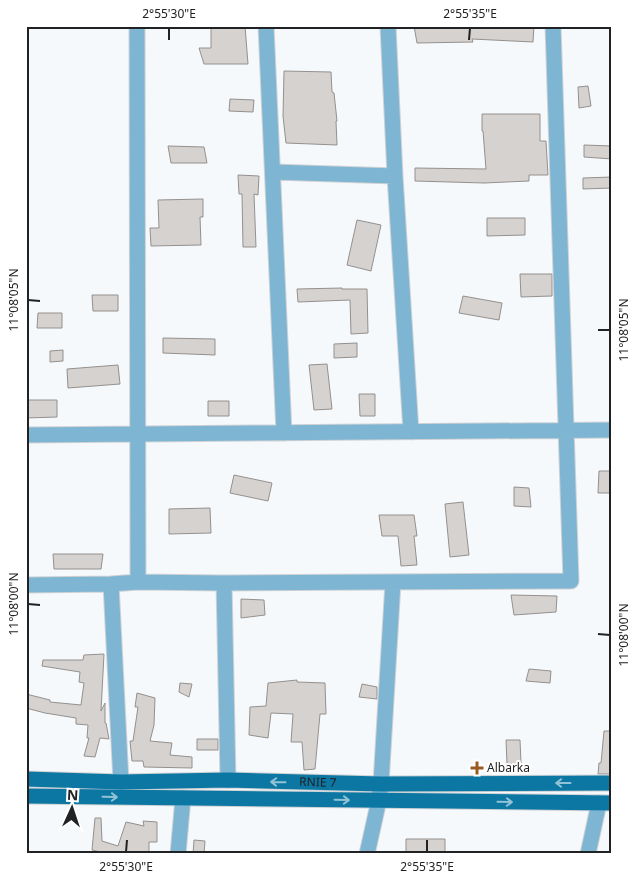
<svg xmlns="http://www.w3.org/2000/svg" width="638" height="880" font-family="'Noto Sans',sans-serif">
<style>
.building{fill:#d6d2cf;stroke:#94908e}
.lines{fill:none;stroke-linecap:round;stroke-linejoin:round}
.minor-casing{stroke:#cfd2d5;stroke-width:17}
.major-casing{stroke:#cfd2d5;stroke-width:17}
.minor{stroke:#7eb5d3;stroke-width:15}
.major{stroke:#0c77a3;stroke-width:15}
.oneway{stroke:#92c2d6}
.ticks{fill:none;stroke:#212223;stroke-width:2}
.poi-dot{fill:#995c20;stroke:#fff;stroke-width:2}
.labels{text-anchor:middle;stroke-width:4;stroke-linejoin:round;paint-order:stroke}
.poi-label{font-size:12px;fill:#212223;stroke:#fff;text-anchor:start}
.street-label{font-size:12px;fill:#212223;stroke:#fff}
.neatline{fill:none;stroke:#212223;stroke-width:2}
.ticks-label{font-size:12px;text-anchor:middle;fill:#212223}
</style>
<rect width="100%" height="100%" fill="#f5f9fc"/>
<path class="building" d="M211 26H245L248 64H204L199 48H211Z
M414 26H534L533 42 472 39 473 42 417 43Z
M284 71 331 72 332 92 334 93 337 121H336L337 145 286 143 283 116Z
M588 86 591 106 579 108 578 87Z
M230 99 254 100 253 112 229 111Z
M482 114H540V141H546L548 175H529V181L484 183 415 181V168L486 169 483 131H482Z
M584 145 612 146V159L584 157Z
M168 146 204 147 207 163H171Z
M238 175 259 176 258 195 254 194 256 247H243L242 194H239Z
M612 177V188L583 189V178Z
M203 199V217H200L201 245 151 246 150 228H159L158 200Z
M487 218H525V235L487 236Z
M357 220 381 225 371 271 347 265Z
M520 274H552V296L521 297Z
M342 288V289H367L368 333 351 334 350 300 298 302 297 289Z
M92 295H118V311H93Z
M463 296 502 303 499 320 459 313Z
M38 313H62V328H37Z
M163 338 215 339V355L163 353Z
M357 343V357L334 358V344Z
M63 350V361L50 362V351Z
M327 364 332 409 314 410 309 365Z
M118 365 120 384 68 388 67 369Z
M359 394H375V416H360Z
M26 400H57V417L26 418Z
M208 401H229V416H208Z
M599 471H612V493H598Z
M234 475 272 483 268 501 230 493Z
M514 487 529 488 531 507 514 506Z
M463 502 469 555 450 557 445 504Z
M210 508 211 533 169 534V509Z
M379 515H414L417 536H414L417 565 401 566 398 536H382Z
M53 554H103L101 569H54Z
M511 595 557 596 556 612 514 615Z
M241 599 264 600 265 615 241 618Z
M104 654 101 711 105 703V723H106L109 739 100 738 95 757 84 756 89 738H87L88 725 76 724V718L45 713 26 708V694L50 700V702L81 705 84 683 79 682 80 672 42 666 43 660H83L84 655Z
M529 669 551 671 550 683 526 681Z
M297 680V682L325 683 326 714H320L315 769 304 770 302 742H291L293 714 271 713 268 738 249 735 250 707 266 706 268 683Z
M180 683 192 684 189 697 179 692Z
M362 684 377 687V699L359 697Z
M137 693 155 698 154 725 150 741 172 743 170 755 192 757V768L144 767 143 761H132L130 741H133L138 707H135Z
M604 731H612V774H598L599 763H601Z
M197 739H218V750H197Z
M506 740H520L521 763 507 764Z
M95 818H101L102 841 118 846 126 822 144 826 143 821 157 822V842H149V854H109L92 850Z
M406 839H445V854H406Z
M194 840 205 841 204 854H193Z"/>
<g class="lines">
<defs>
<path id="minor" d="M137 26 138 582
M266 26 284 433
M388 26 395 176 411 432
M273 172 395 176
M26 435 612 430
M224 583 228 780
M111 584 121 782
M26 585 111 584 138 582 224 583 571 581 553 26
M178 854 183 798
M367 854 379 800 381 784 393 582
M588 854 599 803"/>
<g id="major">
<path id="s1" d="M26 779 121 782 228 780 381 784 612 783"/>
<path d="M26 796 612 803"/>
</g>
</defs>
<use href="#minor" class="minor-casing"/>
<use href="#major" class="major-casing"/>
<use href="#minor" class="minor"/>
<use href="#major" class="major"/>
</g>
<defs><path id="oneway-shaft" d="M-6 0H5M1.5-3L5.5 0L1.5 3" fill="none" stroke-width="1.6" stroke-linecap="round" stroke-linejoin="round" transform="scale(1.25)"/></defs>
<g class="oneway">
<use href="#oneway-shaft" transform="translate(278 782) rotate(-179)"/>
<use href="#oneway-shaft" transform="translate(563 783) rotate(180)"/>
<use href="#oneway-shaft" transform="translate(110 797) rotate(1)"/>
<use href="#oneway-shaft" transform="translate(342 800) rotate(1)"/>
<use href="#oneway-shaft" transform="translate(505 802) rotate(1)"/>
</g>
<path class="ticks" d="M169 40V28M469 40 470 28M28 300 40 301M598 330H610M28 604 40 605M598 634 610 635M126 852 127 840M427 852V840"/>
<path class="poi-dot" d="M474.5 760.5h5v5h5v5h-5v5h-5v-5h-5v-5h5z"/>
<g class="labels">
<g class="poi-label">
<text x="487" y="772">Albarka</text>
</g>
<g class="street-label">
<text dy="4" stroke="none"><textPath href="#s1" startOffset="292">RNIE 7</textPath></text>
</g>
</g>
<rect width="638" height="880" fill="none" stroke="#ffffff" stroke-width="55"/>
<g transform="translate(72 808) rotate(3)" stroke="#ffffff" stroke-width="4" paint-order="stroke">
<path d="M0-4L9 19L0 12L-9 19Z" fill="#212223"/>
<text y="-8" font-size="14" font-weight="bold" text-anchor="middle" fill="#212223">N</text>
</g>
<rect x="28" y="28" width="582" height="824" class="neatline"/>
<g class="ticks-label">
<text x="169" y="18">2°55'30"E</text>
<text x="470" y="18">2°55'35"E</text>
<text transform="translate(14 300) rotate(-90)" y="4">11°08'05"N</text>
<text transform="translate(624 330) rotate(-90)" y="4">11°08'05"N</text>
<text transform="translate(14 604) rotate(-90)" y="4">11°08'00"N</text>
<text transform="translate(624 635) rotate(-90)" y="4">11°08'00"N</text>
<text x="126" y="871">2°55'30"E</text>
<text x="427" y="871">2°55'35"E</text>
</g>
</svg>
